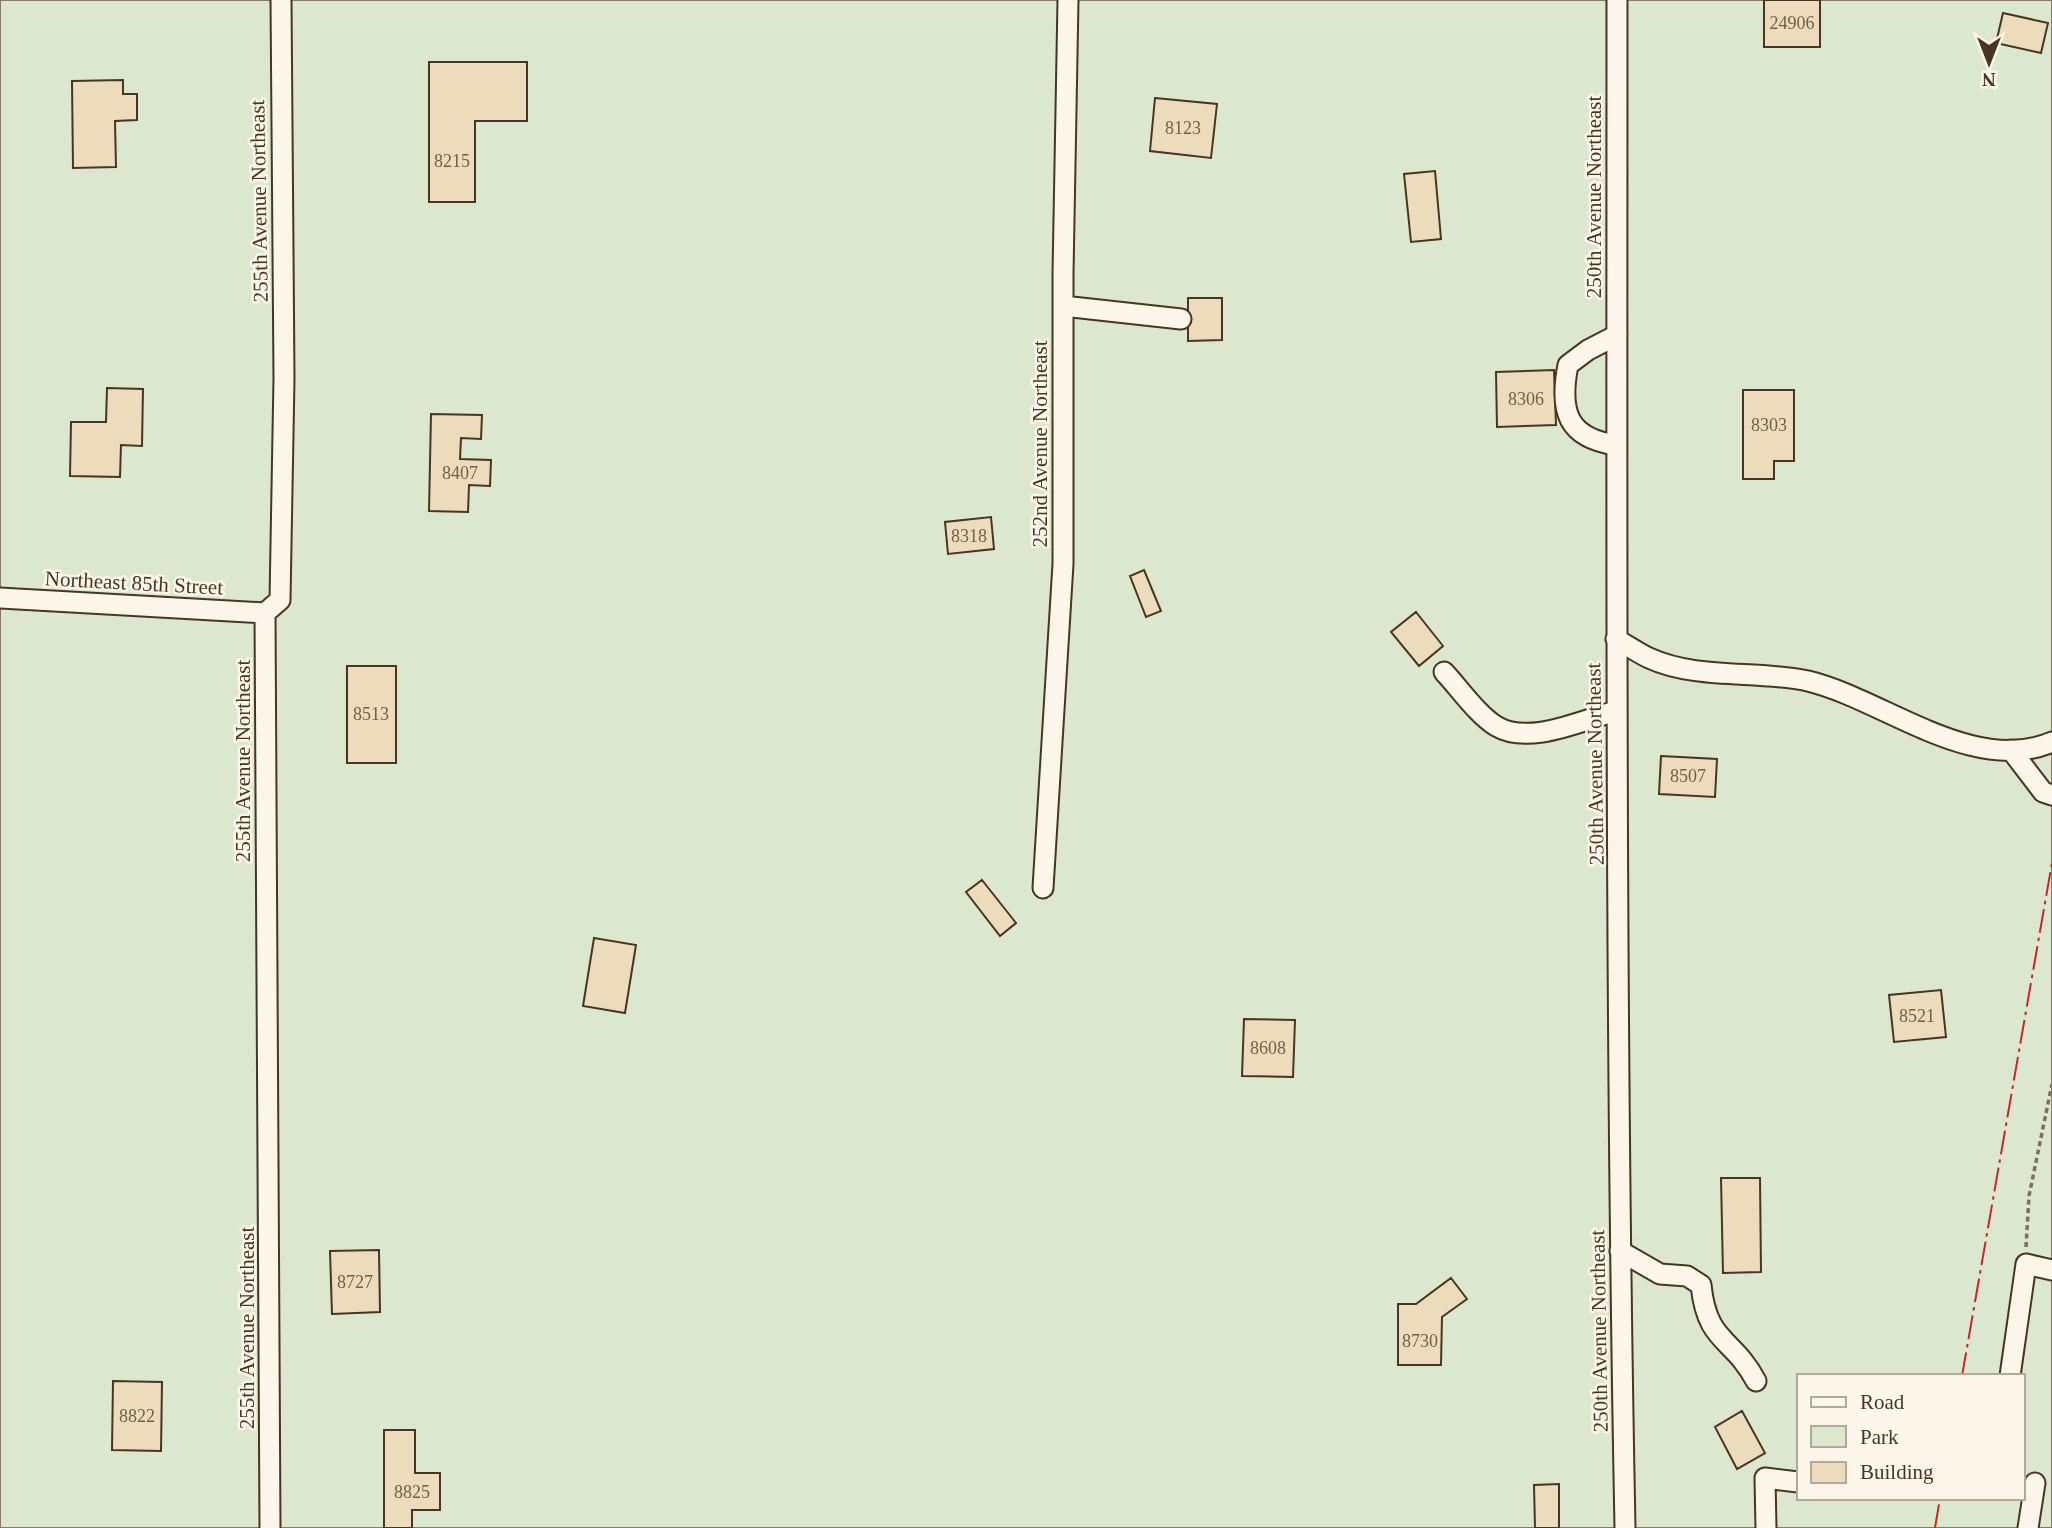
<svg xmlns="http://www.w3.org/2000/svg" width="2052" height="1528" font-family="Georgia,serif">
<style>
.green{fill:#dce7d0;stroke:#887966;stroke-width:2;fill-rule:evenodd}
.building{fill:#ecdcbc;stroke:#4a3520;stroke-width:2}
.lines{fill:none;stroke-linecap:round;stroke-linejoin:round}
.minor-casing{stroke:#4a3520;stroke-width:23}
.path{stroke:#7f6f5c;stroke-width:3.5;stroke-dasharray:5 3.5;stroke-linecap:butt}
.minor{stroke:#fbf6e9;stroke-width:19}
.power{stroke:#c62828;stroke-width:2;stroke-dasharray:24 5 3.5 5;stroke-linecap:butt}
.labels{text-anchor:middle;stroke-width:5;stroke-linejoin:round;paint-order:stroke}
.number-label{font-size:18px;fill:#725f47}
.street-label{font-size:21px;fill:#4a3520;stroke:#fbf6e9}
</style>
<rect width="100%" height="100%" fill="#fbf6e9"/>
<path class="green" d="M0 0H2052V1528H0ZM1798 1376H2022V1498H1798Z"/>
<path class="building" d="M1764 0H1820V47H1764Z
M2003 13 2048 23 2041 53 1996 43Z
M429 62H527V121H475V202H429Z
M123 80V94H137V120L115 121 116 167 73 168 72 81Z
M1155 98 1217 104 1211 158 1150 151Z
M1435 171 1441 239 1411 242 1404 174Z
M1188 298H1222V340L1188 341Z
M1554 370 1556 425 1497 427 1496 372Z
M107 388 143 389 142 446 121 445 120 477 70 476 71 422H106Z
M1743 390H1794V461H1774V479H1743Z
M431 414 482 415 481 439 461 438 460 459 491 460 490 486 469 485 468 512 429 511Z
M991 517 994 549 948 554 945 522Z
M1144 570 1161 611 1146 617 1130 576Z
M1416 612 1443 646 1419 666 1391 632Z
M347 666H396V763H347Z
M1661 756 1717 759 1715 797 1659 794Z
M982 880 1016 923 1000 936 966 892Z
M594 938 636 945 625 1013 583 1006Z
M1941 990 1946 1037 1894 1042 1889 995Z
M1244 1019 1295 1020 1293 1077 1242 1076Z
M1721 1178H1760L1761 1272 1723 1273Z
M379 1250 380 1312 332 1314 330 1251Z
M1451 1278 1467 1299 1442 1317 1441 1365H1398V1304H1416Z
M113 1381 162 1382 161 1451 112 1450Z
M1742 1411 1765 1453 1737 1469 1715 1427Z
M384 1430H415V1473H440V1510H412V1528H384Z
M1559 1484V1528H1535L1534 1485Z"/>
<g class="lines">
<defs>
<path id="minor" d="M1617 0C1617 509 1615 1019 1625 1528
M1063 306 1181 319
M1616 445C1567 438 1559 411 1568 365L1588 350 1617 335
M0 598 265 613
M1616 639C1627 645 1638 653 1649 658 1697 680 1757 670 1808 681 1883 699 1973 776 2052 742
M1444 672C1460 689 1477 714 1496 726 1529 746 1582 720 1616 711
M2011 750 2043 792 2052 795
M1043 888 1063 564V274L1068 0
M1620 1251 1660 1274 1687 1276 1701 1285C1707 1344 1733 1337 1756 1381
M2010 1376 2026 1264 2052 1270
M270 1528 265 613 280 600 284 378 281 0
M1766 1528 1765 1478 1798 1482
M2028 1528 2035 1483"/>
</defs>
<use href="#minor" class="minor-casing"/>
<path class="path" d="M2026 1247 2029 1196 2052 1084"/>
<use href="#minor" class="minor"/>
<path class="power" d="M1962 1376 2052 863
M1935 1528 1940 1498"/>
</g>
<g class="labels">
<g class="number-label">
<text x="1792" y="29">24906</text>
<text x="1183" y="134">8123</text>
<text x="452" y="167">8215</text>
<text x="1526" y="405">8306</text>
<text x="1769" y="431">8303</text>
<text x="460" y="479">8407</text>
<text x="969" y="542">8318</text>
<text x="371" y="720">8513</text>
<text x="1688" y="782">8507</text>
<text x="1917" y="1022">8521</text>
<text x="1268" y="1054">8608</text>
<text x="355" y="1288">8727</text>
<text x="1420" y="1347">8730</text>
<text x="137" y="1422">8822</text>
<text x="412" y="1498">8825</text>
</g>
<g class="street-label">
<text transform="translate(1594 197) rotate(-90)" y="7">250th Avenue Northeast</text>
<text transform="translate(259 201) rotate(-91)" y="7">255th Avenue Northeast</text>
<text transform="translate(1040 444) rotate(-90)" y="7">252nd Avenue Northeast</text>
<text transform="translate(134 583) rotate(3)" y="7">Northeast 85th Street</text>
<text transform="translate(243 761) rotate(-90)" y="7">255th Avenue Northeast</text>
<text transform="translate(1595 764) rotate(-91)" y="7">250th Avenue Northeast</text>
<text transform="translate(247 1328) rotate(-90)" y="7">255th Avenue Northeast</text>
<text transform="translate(1599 1331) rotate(-91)" y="7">250th Avenue Northeast</text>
</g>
</g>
<rect x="1797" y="1374" width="228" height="126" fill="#fbf6e9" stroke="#b4a999" stroke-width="2"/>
<rect x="1811" y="1397" width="35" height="10" fill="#fbf6e9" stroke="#b4a999" stroke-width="2"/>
<text x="1860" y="1409" font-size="21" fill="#4a3520">Road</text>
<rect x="1811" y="1426" width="35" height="21" fill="#dce7d0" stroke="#b4a999" stroke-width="2"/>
<text x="1860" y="1444" font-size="21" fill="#4a3520">Park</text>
<rect x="1811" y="1462" width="35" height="21" fill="#ecdcbc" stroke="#b4a999" stroke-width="2"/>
<text x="1860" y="1479" font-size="21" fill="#4a3520">Building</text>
<g transform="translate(1989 63) rotate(180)" stroke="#fbf6e9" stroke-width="5" paint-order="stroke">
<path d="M0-5L12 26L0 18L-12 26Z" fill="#4a3520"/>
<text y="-10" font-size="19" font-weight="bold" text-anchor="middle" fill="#4a3520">N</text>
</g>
</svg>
